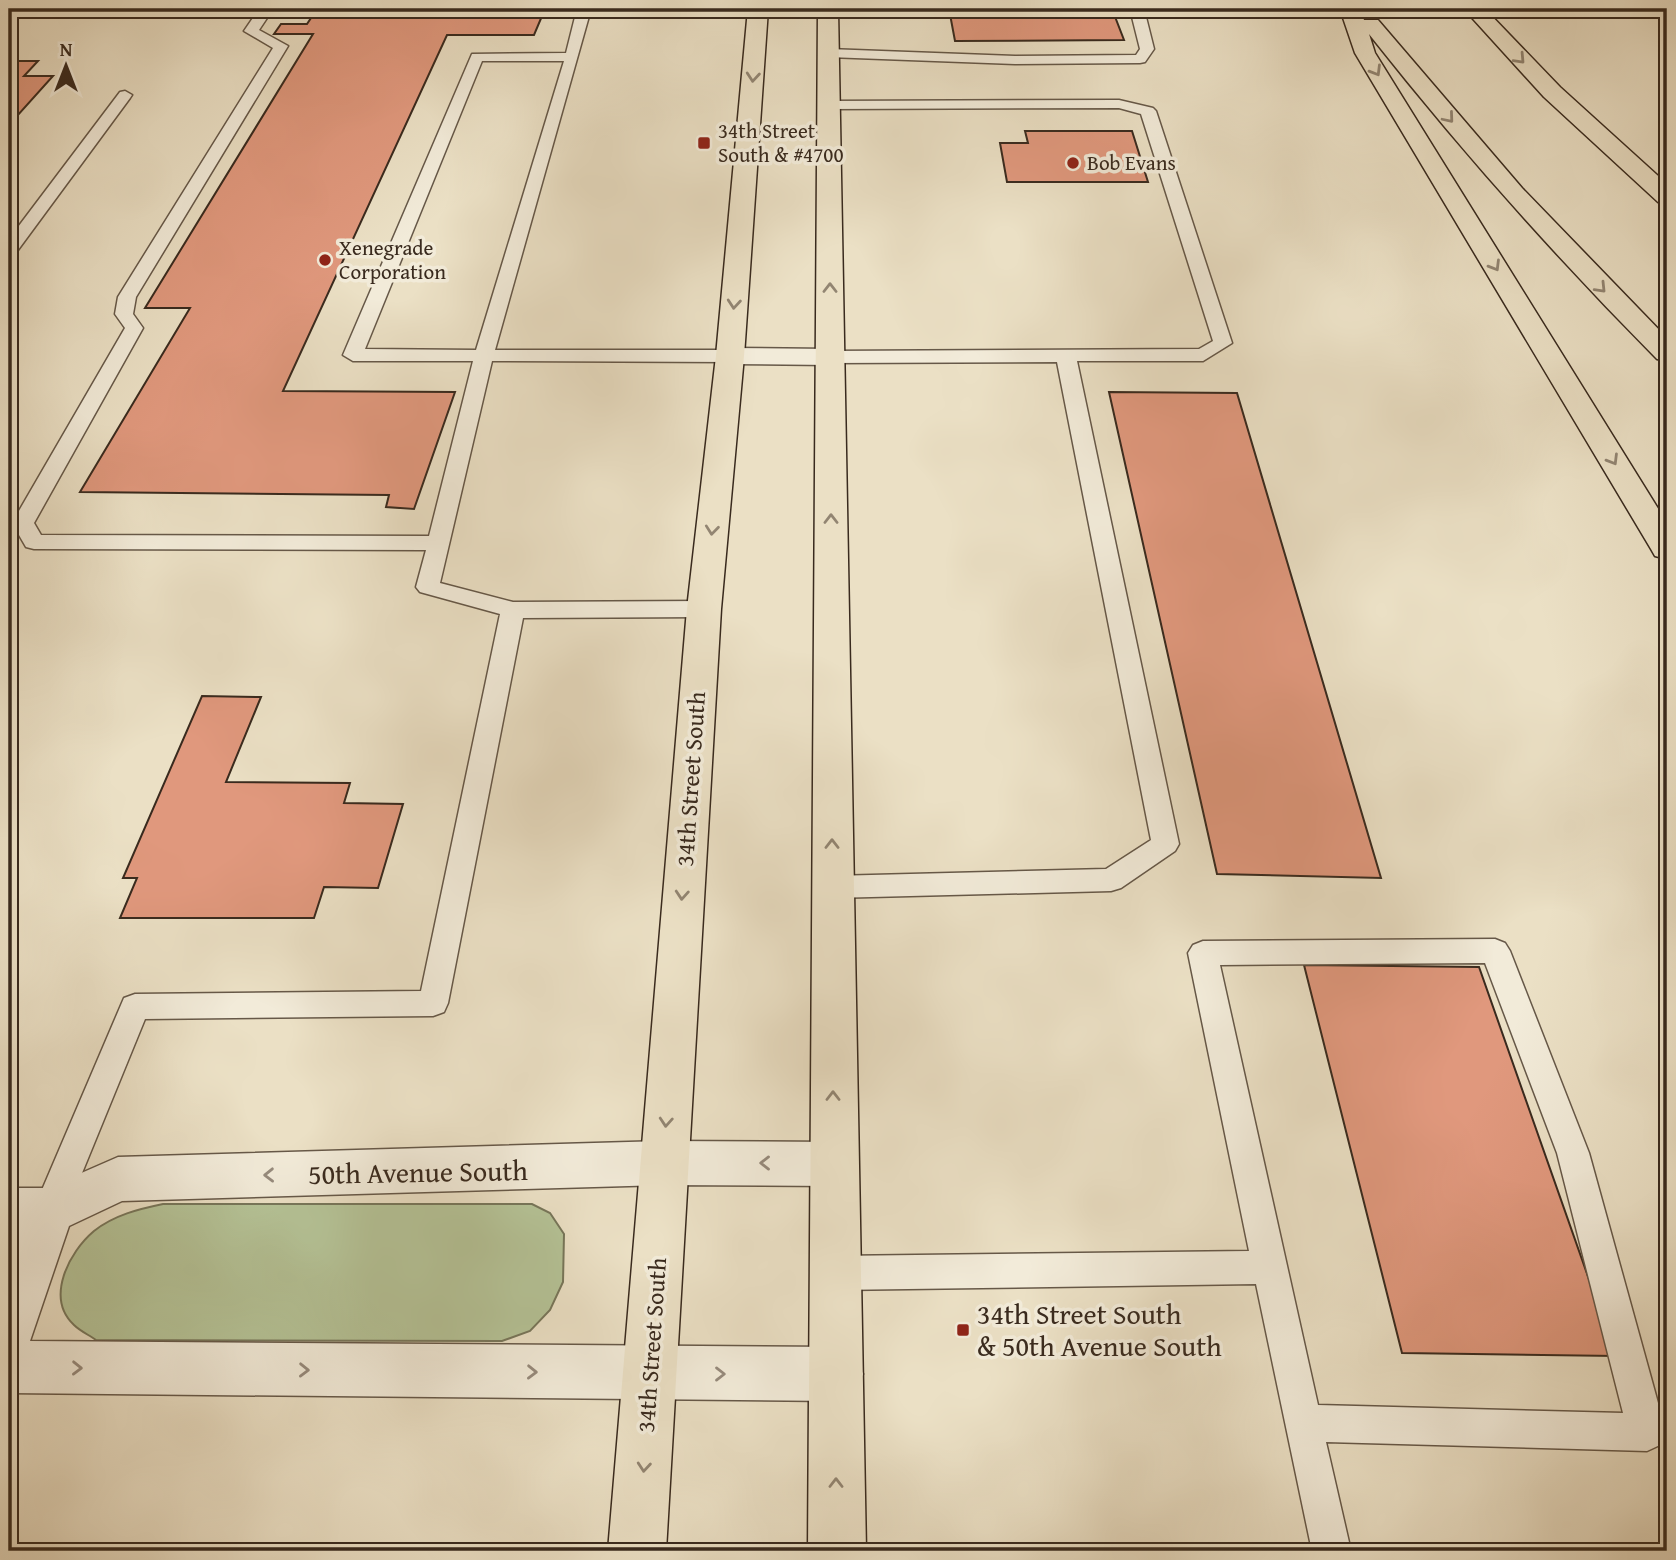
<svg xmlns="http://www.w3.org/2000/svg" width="1676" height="1560" font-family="'Gentium Book Plus',serif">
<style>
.green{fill:#b5c397;stroke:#77765a;stroke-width:2}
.building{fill:#e0987d;stroke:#392a1e;stroke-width:2}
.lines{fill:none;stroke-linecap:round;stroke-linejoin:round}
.service-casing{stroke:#665848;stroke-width:3}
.minor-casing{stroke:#665848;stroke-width:3}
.tertiary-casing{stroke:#665848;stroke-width:3}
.trunk-casing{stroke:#392a1e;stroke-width:3}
.motorway-casing{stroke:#392a1e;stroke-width:3}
.service{fill:#f2ebd9;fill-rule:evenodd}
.minor{fill:#f2ebd9;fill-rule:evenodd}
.tertiary{fill:#f2ebd9;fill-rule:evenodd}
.trunk{fill:#ebe0c5;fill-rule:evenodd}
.motorway{fill:#ebe0c5;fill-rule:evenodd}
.oneway{stroke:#928572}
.oneway2{stroke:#968a7c}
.poi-dot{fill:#8f2418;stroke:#f2ebd9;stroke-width:2.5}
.labels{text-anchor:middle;stroke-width:7;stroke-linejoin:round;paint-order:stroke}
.far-poi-label{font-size:21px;fill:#392a1e;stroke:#f2ebd9;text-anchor:start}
.street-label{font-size:24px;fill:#392a1e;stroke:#f2ebd9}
.near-street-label{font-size:28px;fill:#392a1e;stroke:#f2ebd9}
.near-poi-label{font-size:28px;fill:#392a1e;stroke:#f2ebd9;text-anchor:start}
</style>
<rect width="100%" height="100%" fill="#ebe0c5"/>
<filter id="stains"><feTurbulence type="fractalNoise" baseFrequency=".00286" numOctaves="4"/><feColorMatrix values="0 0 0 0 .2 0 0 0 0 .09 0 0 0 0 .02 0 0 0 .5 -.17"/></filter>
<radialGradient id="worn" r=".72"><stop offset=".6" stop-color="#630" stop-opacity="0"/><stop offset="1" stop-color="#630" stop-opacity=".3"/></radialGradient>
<path class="green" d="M163 1204H532L550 1213 564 1234 563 1282 550 1310 530 1331 502 1341 96 1340C89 1335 80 1331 74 1325 45 1298 69 1252 94 1231 114 1215 139 1209 163 1204Z"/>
<path class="building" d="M317 9H545L534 35H447L283 391 455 392 414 509 386 507 389 495 80 492 190 308H145L313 34H274L281 24H307Z
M949 9H1112L1124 40 955 41Z
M9 61H38L24 76H53L9 125Z
M1025 131H1132L1148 182H1007L1000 143H1028Z
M1109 392 1237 393 1381 878 1217 874Z
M202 696 261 697 226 782 350 783 344 803 403 804 378 888 324 887 314 918H120L137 878H123Z
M1304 965 1479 967 1616 1356 1402 1353Z"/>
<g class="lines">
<defs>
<path id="service" d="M259 9H273L259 30 288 46 136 297 133 314 143 328 34 523 41 535 429 536 473 361H353L343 355 472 54 566 53 577 9H591L495 350H730L740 356 730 362 492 361 440 583 513 602 704 601 712 604 716 609 712 614 704 617 523 618 448 1003 444 1012 433 1016 145 1019 62 1222 50 1227 38 1222 33 1211 124 998 135 994 421 991 500 614 420 592 416 587 426 550 34 549 26 547 12 523 125 328 115 314 118 297 273 48 244 31ZM482 61H564L476 350 365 349Z
M1130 9H1144L1154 49 1145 62 1140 63 1015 64 828 57 821 53 828 49 1015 56 1136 55 1140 49Z
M125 91 132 95 130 98 15 254 9 255V239L120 92Z
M1119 100 1153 108 1156 111 1232 343 1203 361H1077L1179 844 1175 851 1121 888 1111 891 832 898 822 895 818 887 822 879 832 876 1106 869 1151 840 1057 362 830 363 820 357 830 351 1199 349 1213 341 1141 114 1119 108 829 109 822 105 829 101Z
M1495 939 1505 943 1510 951 1589 1153 1666 1432 1660 1445 1647 1451 1326 1442 1351 1551H1312L1256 1284 835 1290 823 1285 818 1273 823 1261 835 1256 1249 1251 1188 953 1193 945 1203 941ZM1485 963 1557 1153 1623 1413 1318 1405 1220 965Z"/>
<path id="minor" d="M730 348 830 349 840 351 844 357 840 363 830 365 730 364 720 362 716 356 720 350Z"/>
<path id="tertiary" d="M663 1141 834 1142 851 1149 858 1164 851 1179 834 1186 663 1185 122 1201 69 1226 30 1341 836 1347 855 1355 863 1374 855 1393 836 1401 9 1393V1257L17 1234H9V1188H47L118 1157Z"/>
<path id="trunk" d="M748 9H768L744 356 721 609 666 1551H608L687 609 716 356Z
M818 9H838L866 1551H808Z"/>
<path id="motorway" d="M1340 9H1360L1364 20H1378L1522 188 1667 338V361L1657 359C1555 256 1459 148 1369 34L1375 53 1667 523V559L1655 556 1651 549 1355 53Z
M1464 9H1485L1560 87 1667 184V204L1658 202 1544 97Z"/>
</defs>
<use href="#service" class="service-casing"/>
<use href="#minor" class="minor-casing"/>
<use href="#tertiary" class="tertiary-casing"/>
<use href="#trunk" class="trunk-casing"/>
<use href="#motorway" class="motorway-casing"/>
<use href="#service" class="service"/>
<use href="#minor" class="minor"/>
<use href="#tertiary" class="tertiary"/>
<use href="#trunk" class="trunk"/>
<use href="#motorway" class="motorway"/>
</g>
<defs><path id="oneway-chevron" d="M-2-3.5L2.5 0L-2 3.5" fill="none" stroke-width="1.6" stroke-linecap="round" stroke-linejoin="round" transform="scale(1.75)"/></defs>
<g class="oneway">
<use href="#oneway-chevron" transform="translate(1520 59) rotate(47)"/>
<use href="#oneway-chevron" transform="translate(1376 71) rotate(59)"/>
<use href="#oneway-chevron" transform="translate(753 77) rotate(95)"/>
<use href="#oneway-chevron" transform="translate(1449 118) rotate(50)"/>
<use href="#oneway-chevron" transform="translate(1495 266) rotate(59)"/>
<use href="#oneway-chevron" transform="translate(830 288) rotate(-90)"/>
<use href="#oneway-chevron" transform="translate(1601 288) rotate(46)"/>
<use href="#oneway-chevron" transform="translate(734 304) rotate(95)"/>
<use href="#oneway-chevron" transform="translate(1613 460) rotate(59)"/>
<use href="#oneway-chevron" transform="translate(831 519) rotate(-90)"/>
<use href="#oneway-chevron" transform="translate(712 530) rotate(96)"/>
<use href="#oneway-chevron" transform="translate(832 844) rotate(-90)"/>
<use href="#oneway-chevron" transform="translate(682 895) rotate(94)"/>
<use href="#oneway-chevron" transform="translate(833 1096) rotate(-90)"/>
<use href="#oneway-chevron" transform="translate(666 1122) rotate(94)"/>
<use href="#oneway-chevron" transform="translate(644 1467) rotate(95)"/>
<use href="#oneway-chevron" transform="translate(836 1483) rotate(-90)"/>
</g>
<g class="oneway2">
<use href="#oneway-chevron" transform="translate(765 1163) rotate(-180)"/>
<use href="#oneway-chevron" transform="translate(269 1175) rotate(179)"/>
<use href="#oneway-chevron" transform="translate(77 1368) rotate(1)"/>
<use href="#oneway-chevron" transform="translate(304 1370) rotate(1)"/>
<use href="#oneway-chevron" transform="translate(532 1372) rotate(1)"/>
<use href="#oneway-chevron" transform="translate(720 1374)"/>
</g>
<g class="poi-dot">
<rect x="697" y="136" width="14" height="14" rx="3.5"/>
<circle cx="1073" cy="163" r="7"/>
<circle cx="325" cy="260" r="7"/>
<rect x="956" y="1323" width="14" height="14" rx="3.5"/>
</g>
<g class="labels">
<g class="far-poi-label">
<text x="718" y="138">34th Street<tspan x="718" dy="24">South &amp; #4700</tspan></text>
<text x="1087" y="170">Bob Evans</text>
<text x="339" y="255">Xenegrade<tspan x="339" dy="24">Corporation</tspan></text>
</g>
<g class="street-label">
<text transform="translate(691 779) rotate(-86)" y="8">34th Street South</text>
<text transform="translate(652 1345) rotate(-86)" y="8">34th Street South</text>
</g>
<g class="near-street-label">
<text transform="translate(418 1172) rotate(-1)" y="10">50th Avenue South</text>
</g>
<g class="near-poi-label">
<text x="977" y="1324">34th Street South<tspan x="977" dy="32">&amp; 50th Avenue South</tspan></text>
</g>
</g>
<rect width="1676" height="1560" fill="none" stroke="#ebe0c5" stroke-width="35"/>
<rect x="10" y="10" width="1655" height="1539" fill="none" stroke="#392a1e" stroke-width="3.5"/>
<rect x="18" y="18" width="1641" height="1525" fill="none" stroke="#392a1e" stroke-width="2"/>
<g transform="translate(66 66)" stroke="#f2ebd9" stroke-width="5" paint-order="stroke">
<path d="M0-5L12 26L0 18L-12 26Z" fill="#392a1e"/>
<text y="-10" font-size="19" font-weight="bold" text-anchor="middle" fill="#392a1e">N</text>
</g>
<rect width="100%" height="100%" filter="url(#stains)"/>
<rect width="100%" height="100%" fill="url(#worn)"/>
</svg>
